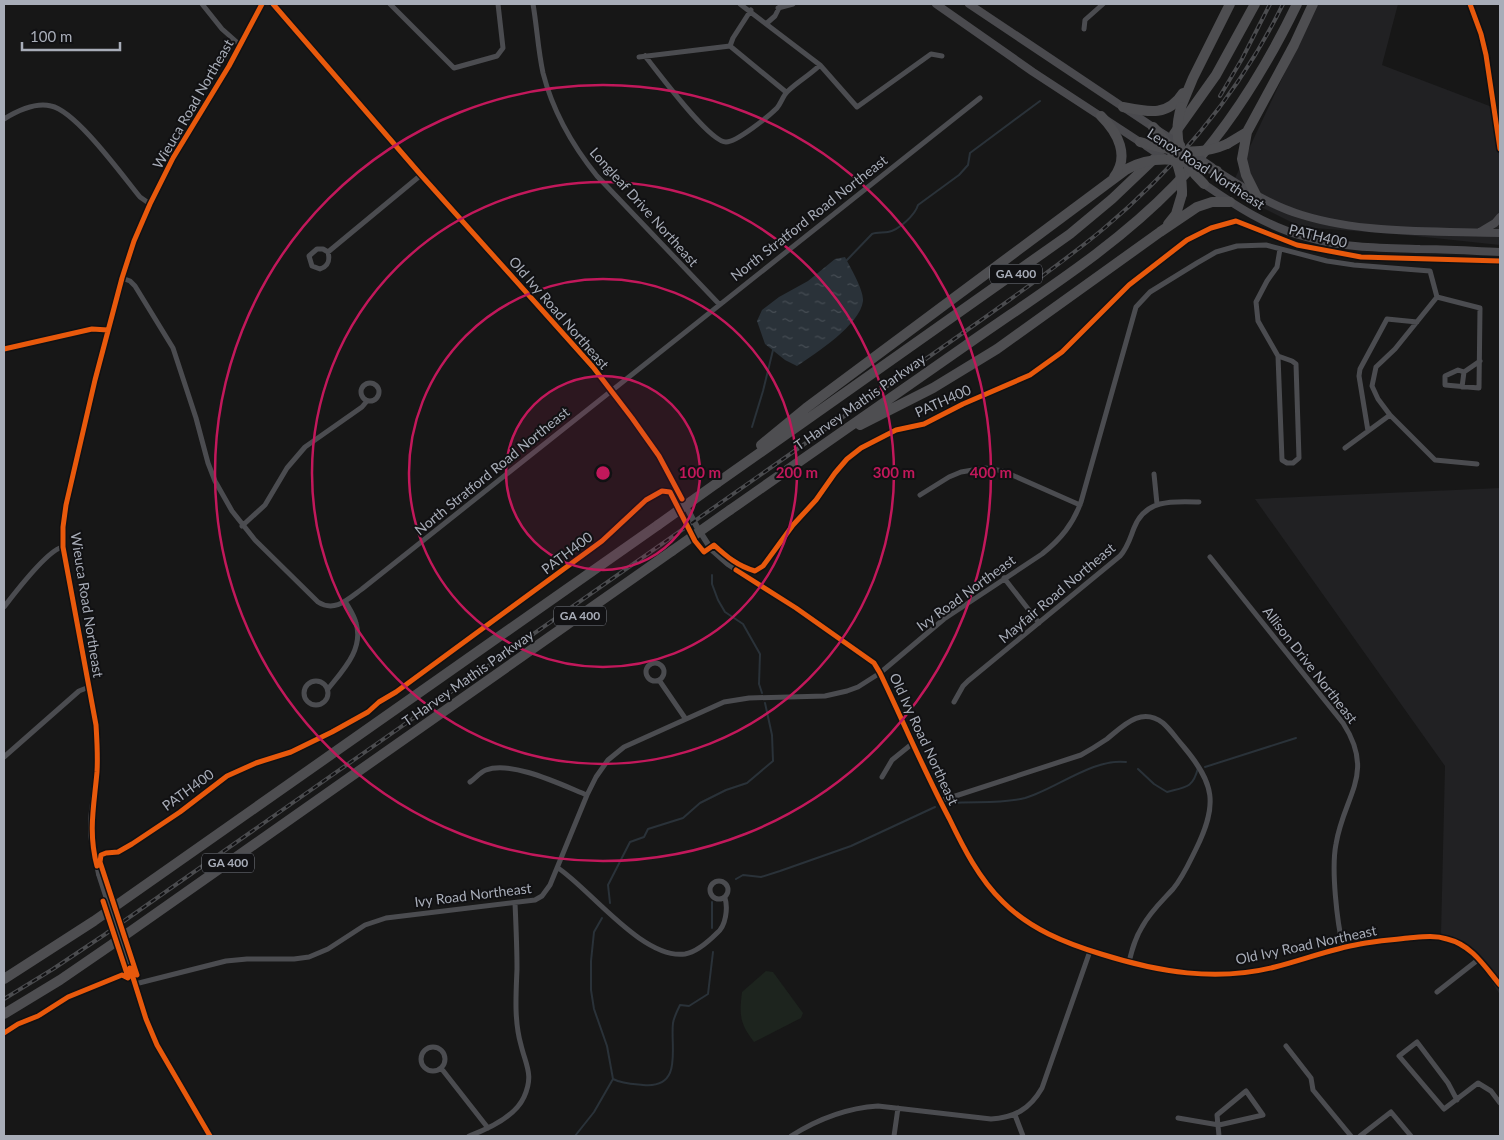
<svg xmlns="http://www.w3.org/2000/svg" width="1504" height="1140" font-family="Lato,sans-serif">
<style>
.built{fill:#212123}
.pitch{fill:#1d241e}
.water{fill:url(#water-ripples)}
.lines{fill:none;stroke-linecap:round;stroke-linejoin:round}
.stream{stroke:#2a3239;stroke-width:2}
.minor{stroke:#4b4c50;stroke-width:5}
.tertiary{stroke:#4b4c50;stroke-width:6}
.secondary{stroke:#4a4a4e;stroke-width:8}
.motorway{stroke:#4e4e51;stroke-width:10}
.rail-casing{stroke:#4b4c4f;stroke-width:4}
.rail{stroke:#111113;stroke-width:2;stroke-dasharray:5.5;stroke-linecap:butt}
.tertiary-bridge{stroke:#4b4c50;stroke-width:6}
.secondary-bridge{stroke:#4a4a4e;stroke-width:8}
.motorway-bridge{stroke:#4e4e51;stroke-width:10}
.cycleway-casing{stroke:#111113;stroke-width:8}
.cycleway{stroke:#e8590c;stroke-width:5}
.ring{fill:none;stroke:#c2185b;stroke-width:2.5}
.labels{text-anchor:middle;stroke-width:4;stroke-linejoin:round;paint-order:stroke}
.shield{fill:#111113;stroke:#7b7e86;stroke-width:1}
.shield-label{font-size:12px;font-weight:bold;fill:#a8adb8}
.street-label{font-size:14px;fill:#a8adb8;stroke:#111113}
.centre{fill:#c2185b;stroke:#111113;stroke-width:2.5}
.ring-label{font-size:15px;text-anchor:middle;font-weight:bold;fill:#c2185b;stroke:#111113;stroke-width:4;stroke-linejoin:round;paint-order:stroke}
</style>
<defs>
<pattern id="water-ripples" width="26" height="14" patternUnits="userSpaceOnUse" patternTransform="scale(1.25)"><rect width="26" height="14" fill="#2a3239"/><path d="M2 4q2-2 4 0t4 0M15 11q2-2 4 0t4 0" fill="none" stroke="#464d54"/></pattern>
</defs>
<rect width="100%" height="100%" fill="#171717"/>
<path class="built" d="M1317 4H1398L1382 65 1500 110V245L1406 235 1301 227 1229 191Z
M1500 488V995L1471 947 1441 934 1445 766 1255 499Z"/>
<path class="pitch" d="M766 971 773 972 803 1013 801 1018 754 1042C740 1024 739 1015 742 992Z"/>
<path class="water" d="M845 257C850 267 864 290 863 301 860 325 816 353 797 366L785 360 765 344 757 321 762 310 779 297 808 281 835 259Z"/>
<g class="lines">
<path class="stream" d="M846 261 872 234C877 232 883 233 888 232 899 230 915 215 918 205L959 175 968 165 970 153 1040 101
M752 427 763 391 773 350
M712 575V584L718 600 725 612 743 624 760 654 759 684 762 693
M1205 767 1296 738
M1138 769 1154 784 1167 792C1186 787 1193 788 1198 768
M951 803C975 801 1001 804 1025 798 1056 789 1093 758 1126 762
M736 879 743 875 761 877 780 871 851 846 935 807
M712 902V928
M610 903 608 885 630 842 644 837 648 829 683 818 700 803 726 790 747 783 773 761 772 735 765 703
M613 1079C623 1084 632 1084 643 1085 684 1089 670 1047 673 1023 674 1017 677 1011 680 1005L689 1006 708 994 713 952
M575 1136 594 1112 613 1079 607 1046 594 1009 591 990V961L594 932 602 918"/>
<path class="minor" d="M202 4 222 29 240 45
M390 4 454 68 497 56 503 48 498 4
M533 4C537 27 538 50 543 73 553 112 572 145 597 176L719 304
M740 4 820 65 857 107 931 54 942 56
M1470 4 1481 34 1486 55 1500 149
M778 8 793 4
M767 23 775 16 781 4
M1084 29 1085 20 1103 4
M730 46 733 38 751 10
M645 56C658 72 709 142 726 142 737 142 769 116 777 108 781 103 783 96 787 92 797 82 810 75 820 65
M639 57 730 46 786 92
M4 119C17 111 35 102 51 106 76 111 122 175 140 197L150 204
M328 252C330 260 329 266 320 269L312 266 309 256 317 249H323L328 252 421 175
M122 278 130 281 135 286 173 348 196 418 208 463 215 481 232 511 255 540 318 602C335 613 348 599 362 589L980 98
M1437 297 1395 349 1376 367 1372 386 1378 399 1390 415 1435 460 1477 464
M4 349 92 329 108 330
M1278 356 1292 361 1296 364 1299 458 1293 463H1287L1282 460 1278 356 1258 321 1256 302 1267 281 1277 267 1280 249
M361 392a9 9 0 1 1 18 0a9 9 0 1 1-18 0Z
M1462 387 1464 372
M1368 431 1359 376 1360 369 1387 319 1417 322
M1345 448 1390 415
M1154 474 1157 504
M920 495 949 477 961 472 985 468 1003 471 1080 505
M242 526 265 505 287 468 305 447 362 407 367 401
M1210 557 1343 723C1376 774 1344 795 1336 844 1331 869 1337 922 1343 947
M1004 578 1039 623
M4 607C14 594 48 549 63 547
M646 672a9 9 0 1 1 18 0a9 9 0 1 1-18 0Z
M659 680 685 718
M304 693a12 12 0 1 1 24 0a12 12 0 1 1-24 0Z
M328 689C343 670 364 649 356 623 354 615 349 608 345 601
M954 702 963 686 968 681 1120 556C1128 547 1130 538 1134 528 1145 499 1173 501 1199 502
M4 757 79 691 89 687
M882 777 892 760 913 743
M470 782C475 779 480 772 486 770 511 760 562 785 587 795
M940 801 1081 755C1090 750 1098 745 1107 739 1123 726 1141 706 1163 723 1170 729 1176 738 1183 746 1215 784 1218 804 1196 849 1189 863 1183 877 1173 889 1162 901 1150 912 1142 927 1135 938 1132 950 1129 962
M558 868C590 889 643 960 685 954 697 952 709 941 717 933 726 926 728 908 725 898
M710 890a9 9 0 1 1 18 0a9 9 0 1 1-18 0Z
M135 984 226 961 247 959H294L309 957 328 949 365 925 386 918 535 900 542 896 550 885 587 795 596 777 608 760 624 747 724 702 749 698 825 696 847 691 858 687 880 673 944 619 1042 554C1061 539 1073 524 1081 502L1136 307 1150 292 1197 263 1216 252 1237 246 1266 245 1327 261 1354 265 1430 271 1437 297 1480 308 1479 388 1445 385V376L1458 370 1464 372 1480 361
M1437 992 1479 959
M1286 1046 1311 1078 1313 1090 1351 1136
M421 1059a12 12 0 1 1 24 0a12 12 0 1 1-24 0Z
M441 1068 488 1128
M1457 1100 1448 1083 1417 1042 1399 1056 1444 1109 1478 1083 1491 1091 1500 1103
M1015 1115 1023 1136
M1178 1118 1219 1125 1263 1115 1246 1091 1217 1115 1219 1136
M469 1136C488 1129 515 1117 524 1097 534 1075 526 1066 521 1045 514 1021 516 994 517 969 517 947 516 925 515 903
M791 1136C818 1119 846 1108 878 1106L991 1119C1014 1118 1030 1109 1042 1088L1090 951
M894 1136 898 1108
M1360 1136 1391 1112 1411 1136"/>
<path class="tertiary" d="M273 4 421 175 561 330 611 390 659 456 697 527 711 549 728 564 796 608 874 663 880 673C903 721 924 771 949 818 963 847 979 879 1003 902 1030 929 1065 943 1101 954 1158 972 1216 982 1275 967 1303 960 1331 949 1360 944 1375 941 1392 940 1408 938 1421 937 1434 935 1447 939 1472 945 1485 967 1500 985
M99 874 91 836V819L97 771 98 750 96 725 63 547V527L66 505 95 380 122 278 134 241 150 204 173 158 229 66 262 4
M128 963 146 1019 157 1045 210 1136"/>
<path class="secondary" d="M936 4 1033 72 1140 142
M969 4 1153 127
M1217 171C1244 188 1271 206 1302 215 1363 234 1437 231 1500 233
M1204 184C1236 206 1268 227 1306 237 1343 248 1381 248 1420 249 1447 249 1473 251 1500 252
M1480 232 1495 223 1500 217"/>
<path class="motorway" d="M1123 107C1148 112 1168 117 1183 93
M1181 107 1193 78 1230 4
M1101 116C1118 133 1130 156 1114 177
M1174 134 1216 75 1255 4
M1227 144 1247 132
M1256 195 1246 175 1242 159 1247 132 1294 45 1313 4
M1168 224 1176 214 1182 194
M860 425 933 388 997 349 1160 232 1197 207 1212 202H1230
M761 445 806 408 1127 169
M717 483 1070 234 1112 199 1154 159
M730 510C808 456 886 401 965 346 1036 296 1113 249 1174 186 1226 133 1265 70 1297 4
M4 979 94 921 658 525
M4 1014 60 980 111 945 672 551"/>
<defs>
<path id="rail" d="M1220 96 1242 59 1270 4
M4 999 53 969 104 935 977 323C1019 293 1062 263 1102 230 1177 167 1240 92 1283 4"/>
</defs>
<use href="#rail" class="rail-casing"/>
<use href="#rail" class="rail"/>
<path class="tertiary-bridge" d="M99 874 128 963"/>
<path class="secondary-bridge" d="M1159 131 1181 145
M1146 146 1167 160
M1190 152 1212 167"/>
<path class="motorway-bridge" d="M1181 107C1172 139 1180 161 1204 184
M1153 127C1171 144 1183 169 1182 194
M1140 142C1170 151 1198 157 1227 144
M1127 169C1156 153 1188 160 1217 171
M658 525 717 483
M672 551 730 510"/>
<defs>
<path id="cycleway" d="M273 4 421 175 593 367 632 418 659 456 682 499
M1470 4 1481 34 1486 55 1500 149
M4 349 92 329 108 330
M736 570 796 608 874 663 880 673C903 721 924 771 949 818 963 847 979 879 1003 902 1030 929 1065 943 1101 954 1158 972 1216 982 1275 967 1303 960 1331 949 1360 944 1375 941 1392 940 1408 938 1421 937 1434 935 1447 939 1472 945 1485 967 1500 985
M97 866C88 832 94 806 97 772 98 756 97 741 96 725L63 547V527L66 505 95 380 122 278 134 241 150 204 173 158 229 66 262 4
M103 901 128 977
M130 968 146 1019 157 1045 210 1136
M137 975 100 862 101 855 106 853 118 852 132 844 180 812 227 776 256 763 291 752 332 732 368 712 379 702 396 692 602 541 646 500 662 491 670 492 695 541 704 552 714 545C727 557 738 566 755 571L763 566 793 525 816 500 835 473 847 459 861 448 896 430 924 424 963 404 1030 375 1062 352 1129 285 1187 240 1211 228 1236 221 1297 245 1361 257 1500 261
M4 1033 18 1024 38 1016 68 997 122 975 128 978"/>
</defs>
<use href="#cycleway" class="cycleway-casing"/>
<use href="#cycleway" class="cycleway"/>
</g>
<circle cx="603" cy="473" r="97" fill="#c2185b" fill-opacity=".12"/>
<g class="ring">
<circle cx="603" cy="473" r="97"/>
<circle cx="603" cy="473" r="194"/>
<circle cx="603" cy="473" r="291"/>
<circle cx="603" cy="473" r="388"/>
</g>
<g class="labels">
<g class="shield">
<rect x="990" y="264.5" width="52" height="19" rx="4"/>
<rect x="554" y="606.5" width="52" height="19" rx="4"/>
<rect x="202" y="853.5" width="52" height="19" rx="4"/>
</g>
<g class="shield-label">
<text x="1016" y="278">GA 400</text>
<text x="580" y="620">GA 400</text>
<text x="228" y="867">GA 400</text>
</g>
<g class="street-label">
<text transform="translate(193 104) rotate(-60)" y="5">Wieuca Road Northeast</text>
<text transform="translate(1206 169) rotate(33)" y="5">Lenox Road Northeast</text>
<text transform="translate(644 207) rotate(48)" y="5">Longleaf Drive Northeast</text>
<text transform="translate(809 218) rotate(-38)" y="5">North Stratford Road Northeast</text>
<text transform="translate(1318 236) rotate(14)" y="5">PATH400</text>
<text transform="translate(559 313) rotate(49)" y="5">Old Ivy Road Northeast</text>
<text transform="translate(943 401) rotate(-24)" y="5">PATH400</text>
<text transform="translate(860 402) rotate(-35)" y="5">T Harvey Mathis Parkway</text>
<text transform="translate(492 471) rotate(-39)" y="5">North Stratford Road Northeast</text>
<text transform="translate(567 553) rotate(-37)" y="5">PATH400</text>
<text transform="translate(966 593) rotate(-36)" y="5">Ivy Road Northeast</text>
<text transform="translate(1057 593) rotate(-40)" y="5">Mayfair Road Northeast</text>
<text transform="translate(87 605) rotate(81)" y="5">Wieuca Road Northeast</text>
<text transform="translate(1310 665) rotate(52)" y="5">Allison Drive Northeast</text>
<text transform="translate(468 678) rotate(-35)" y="5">T Harvey Mathis Parkway</text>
<text transform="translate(924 739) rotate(65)" y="5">Old Ivy Road Northeast</text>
<text transform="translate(188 790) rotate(-36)" y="5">PATH400</text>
<text transform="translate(473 895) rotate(-7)" y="5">Ivy Road Northeast</text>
<text transform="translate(1306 945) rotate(-12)" y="5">Old Ivy Road Northeast</text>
</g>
</g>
<circle cx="603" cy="473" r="8" class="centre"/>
<g class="ring-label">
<text x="700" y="478">100 m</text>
<text x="797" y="478">200 m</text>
<text x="894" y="478">300 m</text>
<text x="991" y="478">400 m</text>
</g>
<rect width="1504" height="1140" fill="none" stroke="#a8adb8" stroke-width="10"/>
<path d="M22 42v8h98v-8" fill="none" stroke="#a8adb8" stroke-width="2.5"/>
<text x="30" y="42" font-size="15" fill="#a8adb8" stroke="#111113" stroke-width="4" paint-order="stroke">100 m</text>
</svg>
